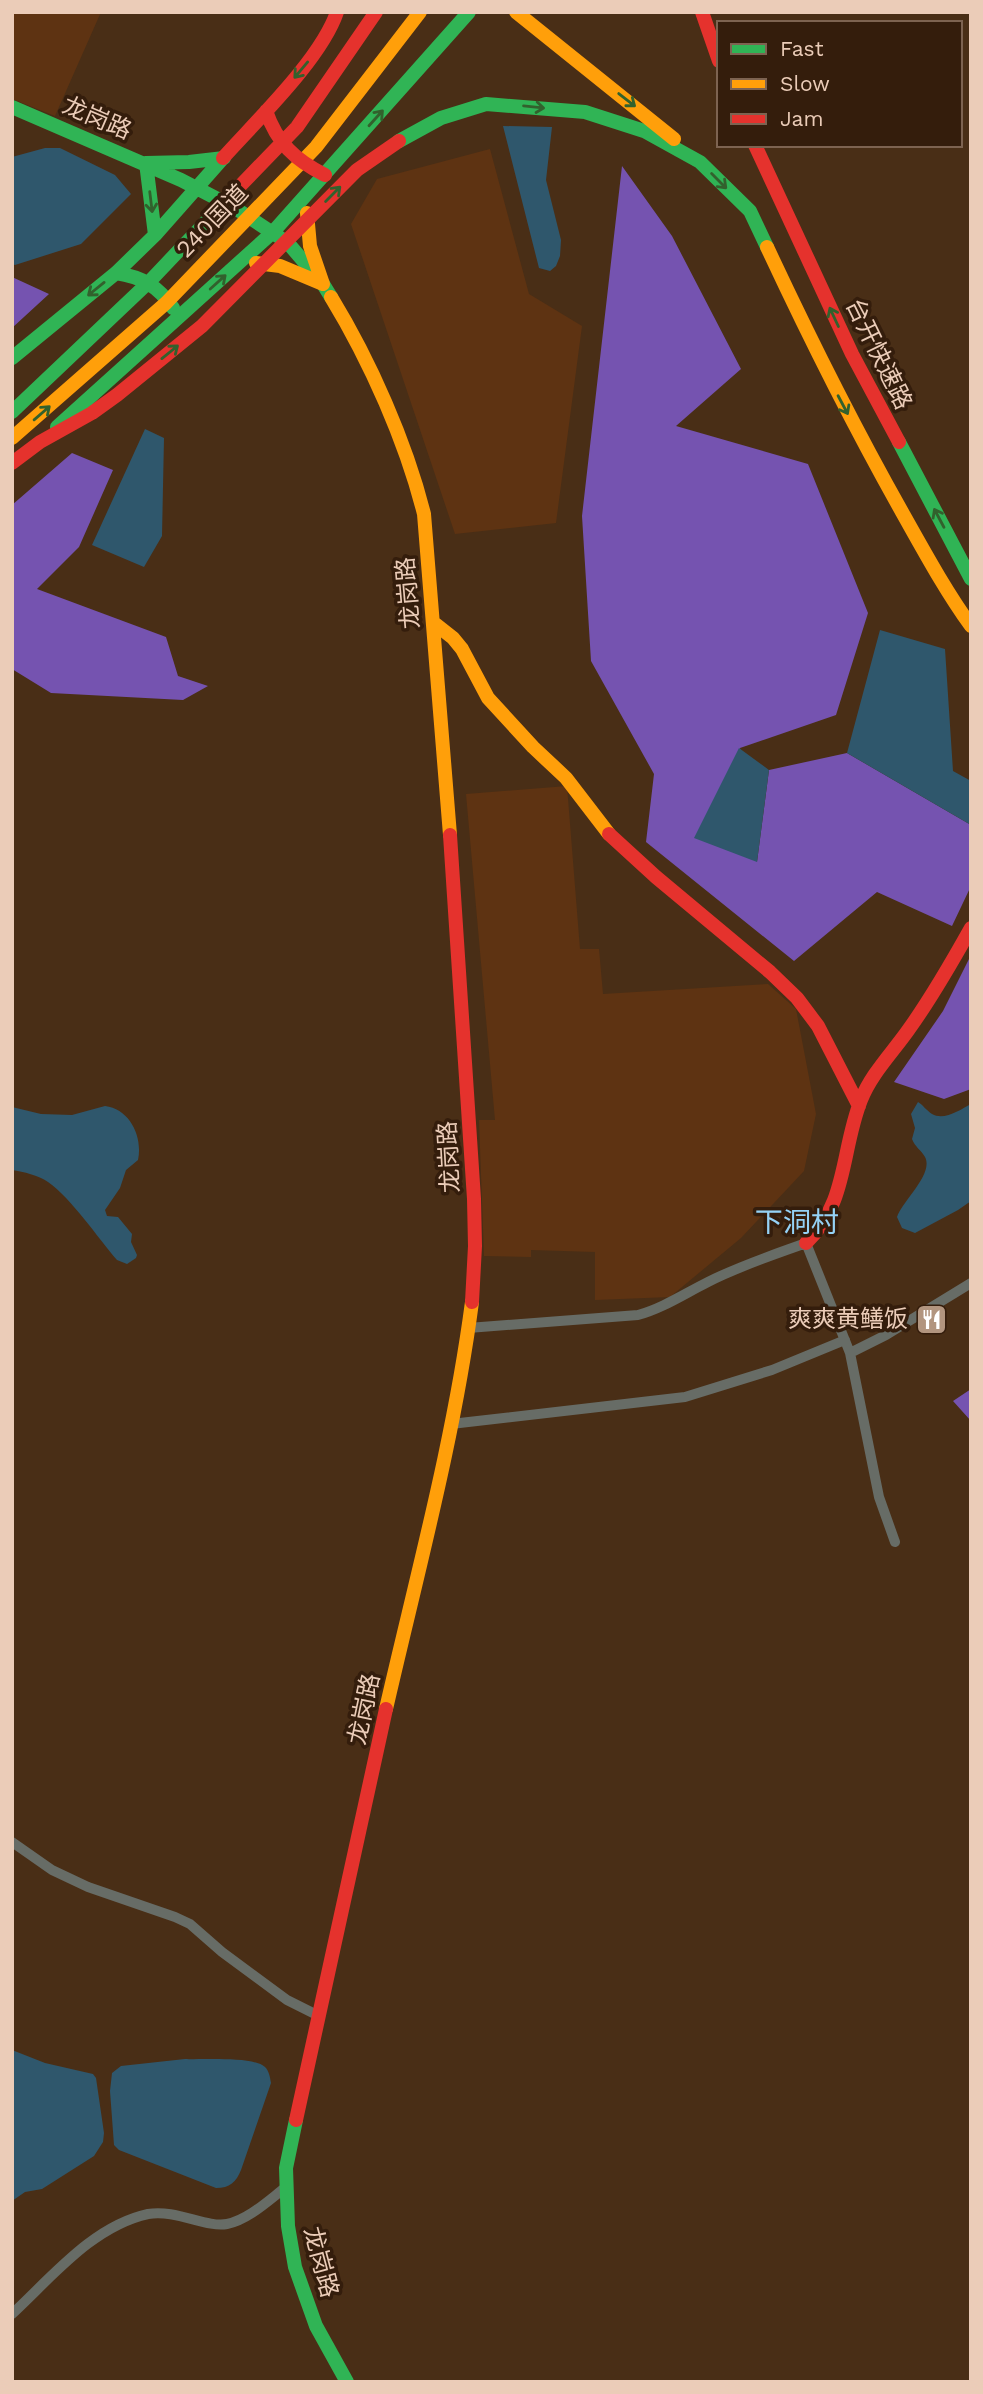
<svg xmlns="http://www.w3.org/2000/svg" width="983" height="2394" font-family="'Work Sans','Noto Sans SC',sans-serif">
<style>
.built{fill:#5e3312}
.forest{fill:#7553b0}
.water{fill:#2f576c}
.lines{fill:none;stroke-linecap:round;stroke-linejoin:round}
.street{stroke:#676c66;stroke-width:10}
.fast{stroke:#30b455;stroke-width:14}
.slow{stroke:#ff9f0a;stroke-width:14}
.jam{stroke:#e5322d;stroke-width:14}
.oneway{stroke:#32612d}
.labels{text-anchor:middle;stroke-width:7;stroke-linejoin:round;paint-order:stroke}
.street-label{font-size:24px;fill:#ebccb8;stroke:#341d0c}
.poi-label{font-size:24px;fill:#ebccb8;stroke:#341d0c;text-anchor:end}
.quarter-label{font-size:28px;fill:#95d2f6;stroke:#341d0c}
</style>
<rect width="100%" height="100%" fill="#492e16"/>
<path class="built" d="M12 12H101L55 116 12 99Z
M490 149 529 294 582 326 556 523 455 534 351 224 377 179Z
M567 786 580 949H599L603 994 768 984 796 1009 816 1114 804 1171 741 1238 670 1297 595 1300V1252L531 1250V1257L484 1256 479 1120H495L466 794Z"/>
<path class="forest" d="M622 166 672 236 741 369 676 426 808 464 868 613 836 715 740 748 757 862 769 770 847 753 971 825V886L952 926 877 892 794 961 646 842 654 774 591 661 582 516Z
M12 277 49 294 12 328Z
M72 453 113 470 79 547 37 589 166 637 178 676 208 686 183 700 51 693 12 669V505Z
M971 955V1089L944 1099 894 1082 943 1011Z
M971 1389V1421L953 1401Z"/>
<path class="water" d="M503 126 552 127 546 180 561 240 560 256 556 266 550 271 539 268Z
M45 148H60L115 175 131 194 81 244 15 265 12 264V157Z
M145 429 164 438 162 536 144 567 92 545Z
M880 630 945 649 953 771 971 781V825L847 753Z
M739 748 769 770 757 862 694 838Z
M918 1102C923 1105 926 1110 932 1114 944 1121 960 1110 971 1104V1201L958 1210 915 1233 902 1228 897 1217C902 1201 934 1174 925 1157 921 1150 915 1147 912 1139L915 1128 911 1114Z
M105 1106C130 1109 143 1137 138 1160L126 1170 120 1188 105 1210 107 1216 118 1217 132 1234 131 1242 137 1255 136 1258 127 1264 117 1260C98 1238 71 1198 48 1182 38 1175 24 1172 12 1170V1107L41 1114 72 1115Z
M12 2050 45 2063 93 2074 96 2078 104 2133 103 2142 94 2156 42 2189 25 2192 12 2201Z
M185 2059C202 2060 253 2056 265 2067 269 2071 270 2077 271 2083L241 2170C236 2182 230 2188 216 2188L119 2150 114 2145 110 2091 112 2073 121 2066Z"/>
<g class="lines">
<path class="street" d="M468 1328 638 1315C663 1308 684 1294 708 1282 739 1266 773 1255 806 1243L850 1353 879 1497 895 1542
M850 1353 886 1335 971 1283
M451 1424 685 1397 772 1370 845 1340
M12 1842 52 1870 88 1887 175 1917 190 1924 222 1952 287 2000 319 2016
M12 2314C52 2277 93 2226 148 2214 176 2209 206 2228 227 2224 248 2220 269 2200 286 2187"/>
<path class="fast" d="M12 107 181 180 235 208 288 243 323 284 331 297
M399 141 441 118 486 104 585 112 644 131 700 162 750 211 767 247
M155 235 146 163 189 162 224 158
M116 273C142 277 158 286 173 308
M12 358 116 273 155 235 223 158
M12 412 150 281 239 187
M57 427 273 232 469 12
M899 442 971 579
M296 2120 286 2168 288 2226 295 2267 316 2326 347 2382"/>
<path class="slow" d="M516 12 674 139
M767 247C809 337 853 425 902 512 924 551 945 590 971 626
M256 263 280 266 323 284 310 246 307 213
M331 297C370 361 406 442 424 514L450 835
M12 438 166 303 316 147 420 12
M434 623 453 638 462 649 488 698 533 747 566 778 609 834
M386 1709C417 1574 454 1439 472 1302"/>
<path class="jam" d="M702 12 719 61
M266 111C277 143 295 160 325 175
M755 145 852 354 899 442
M223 158C257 120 321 59 337 12
M239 187 297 127 376 12
M12 463 40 442 92 413 117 395 202 326 357 170 399 141
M609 834 656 877 770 972 797 998 818 1026 859 1106
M450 835 474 1199 475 1246 472 1302
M806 1243C848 1203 841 1150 861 1100 871 1074 893 1052 909 1029 932 997 952 962 971 928
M296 2120 386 1709"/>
</g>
<defs><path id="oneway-shaft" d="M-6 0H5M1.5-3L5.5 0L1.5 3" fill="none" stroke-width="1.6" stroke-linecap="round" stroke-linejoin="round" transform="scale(1.75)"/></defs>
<g class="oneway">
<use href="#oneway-shaft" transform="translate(301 70) rotate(130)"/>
<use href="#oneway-shaft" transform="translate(627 100) rotate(38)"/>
<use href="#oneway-shaft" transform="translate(534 107) rotate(6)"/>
<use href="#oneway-shaft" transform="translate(376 118) rotate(-48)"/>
<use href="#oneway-shaft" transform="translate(719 181) rotate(45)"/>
<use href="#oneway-shaft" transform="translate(333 194) rotate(-45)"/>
<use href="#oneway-shaft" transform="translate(151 202) rotate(83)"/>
<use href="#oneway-shaft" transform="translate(218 282) rotate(-42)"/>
<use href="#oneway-shaft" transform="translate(96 289) rotate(141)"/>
<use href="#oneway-shaft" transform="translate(834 317) rotate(-115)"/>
<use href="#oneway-shaft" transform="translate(170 352) rotate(-39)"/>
<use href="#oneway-shaft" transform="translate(843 405) rotate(62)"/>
<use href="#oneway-shaft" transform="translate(42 413) rotate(-41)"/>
<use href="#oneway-shaft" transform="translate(939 518) rotate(-118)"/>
</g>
<defs>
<symbol id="restaurant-square" viewBox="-11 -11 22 22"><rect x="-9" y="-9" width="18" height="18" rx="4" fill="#b2957f" stroke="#341d0c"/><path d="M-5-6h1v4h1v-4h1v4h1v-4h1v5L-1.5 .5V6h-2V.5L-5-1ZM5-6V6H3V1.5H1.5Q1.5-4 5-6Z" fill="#fff"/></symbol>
</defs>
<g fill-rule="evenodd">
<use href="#restaurant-square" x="914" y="1302" width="35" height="35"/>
</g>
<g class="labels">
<g class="street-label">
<text transform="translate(97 118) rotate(23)" y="8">龙岗路</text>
<text transform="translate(212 221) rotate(-46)" y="8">240国道</text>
<text transform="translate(879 354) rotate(64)" y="8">台开快速路</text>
<text transform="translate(408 593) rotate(-95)" y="8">龙岗路</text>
<text transform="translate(449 1157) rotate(-93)" y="8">龙岗路</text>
<text transform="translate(364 1709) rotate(-78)" y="8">龙岗路</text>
<text transform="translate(321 2262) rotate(75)" y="8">龙岗路</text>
</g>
<g class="poi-label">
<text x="908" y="1327">爽爽黄鳝饭</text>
</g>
<g class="quarter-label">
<text x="797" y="1232">下洞村</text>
</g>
</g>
<rect width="983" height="2394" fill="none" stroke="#ebccb8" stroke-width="28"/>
<rect x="717" y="21" width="245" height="126" fill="#341d0c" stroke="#7d6351" stroke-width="2"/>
<rect x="731" y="44" width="35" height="10" fill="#30b455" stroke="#7d6351" stroke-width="2"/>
<text x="780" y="56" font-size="21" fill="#ebccb8">Fast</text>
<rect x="731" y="79" width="35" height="10" fill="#ff9f0a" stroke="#7d6351" stroke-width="2"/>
<text x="780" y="91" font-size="21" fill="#ebccb8">Slow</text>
<rect x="731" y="114" width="35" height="10" fill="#e5322d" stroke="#7d6351" stroke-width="2"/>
<text x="780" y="126" font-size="21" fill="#ebccb8">Jam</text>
</svg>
